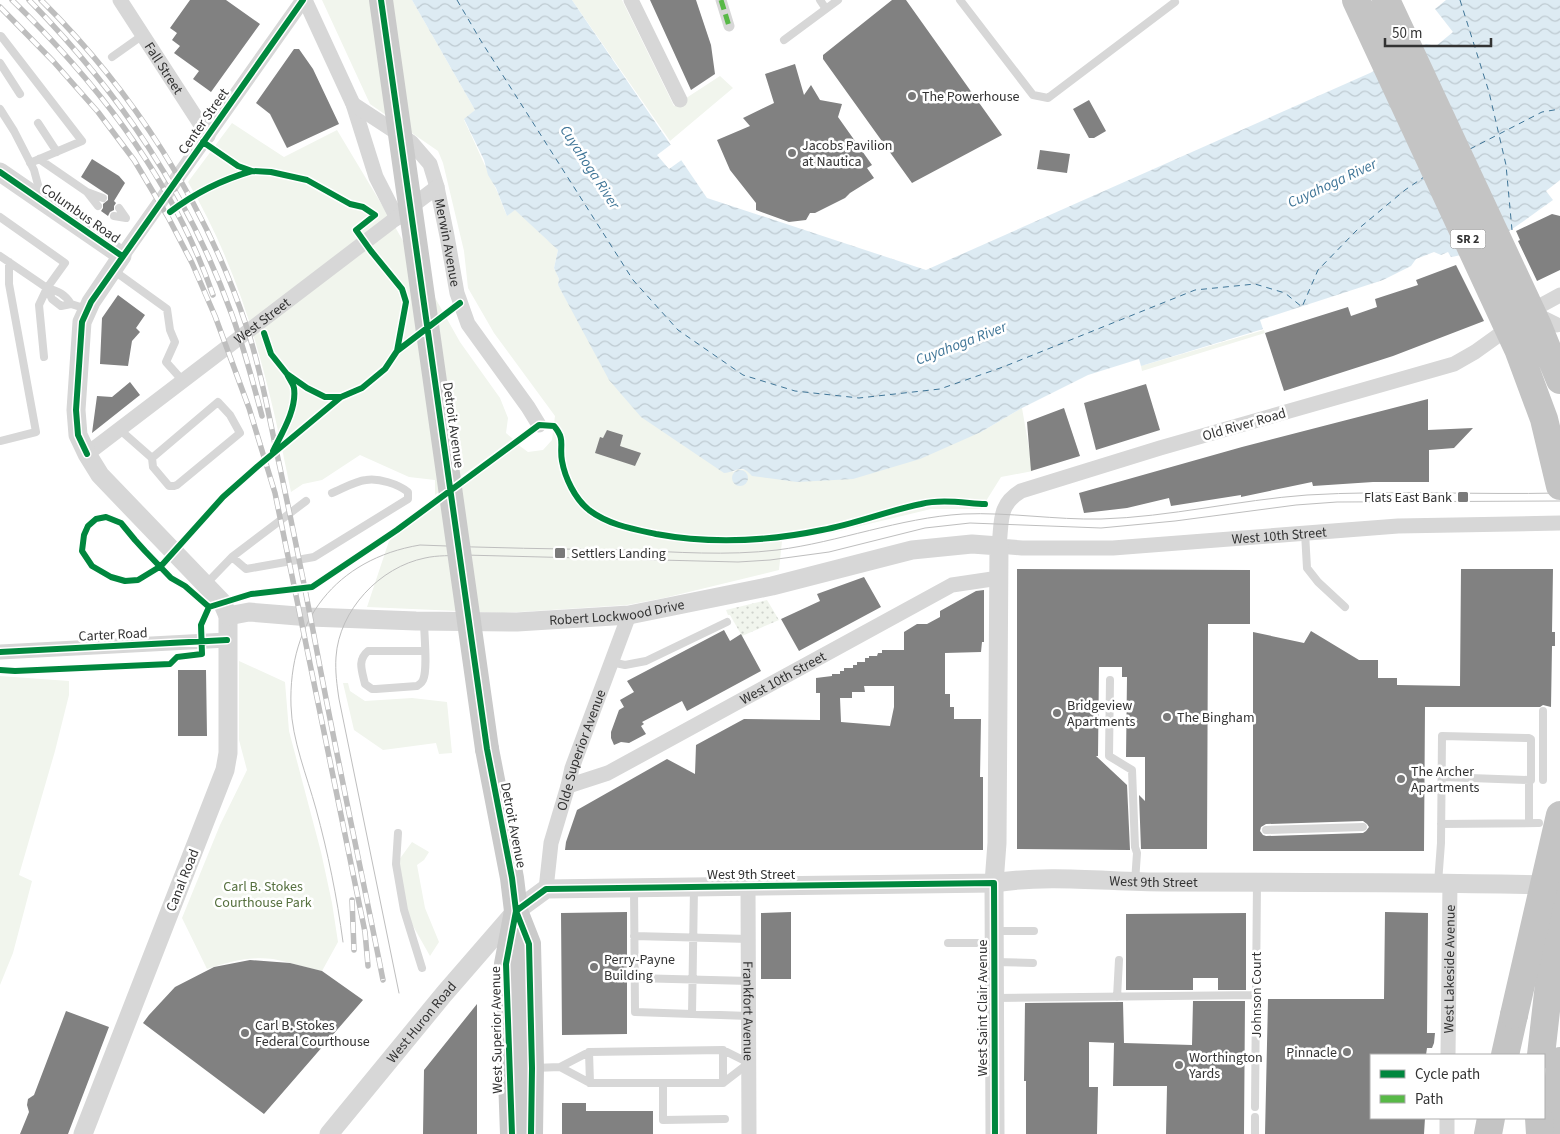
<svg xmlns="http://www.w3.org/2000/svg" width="1560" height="1134" font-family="'Source Sans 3',sans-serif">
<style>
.green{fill:#f1f5ed}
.garden{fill:url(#garden-dots)}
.water{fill:url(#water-waves)}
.pier{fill:#fff}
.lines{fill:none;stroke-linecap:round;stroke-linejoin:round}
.ferry{stroke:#3f7597;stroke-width:1;stroke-dasharray:6 5;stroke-linecap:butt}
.building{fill:#818181;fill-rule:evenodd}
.service{stroke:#d7d7d7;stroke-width:8}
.pedestrian{stroke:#d7d7d7;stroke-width:11}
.minor{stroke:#d7d7d7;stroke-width:15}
.tertiary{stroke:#d7d7d7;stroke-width:19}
.primary{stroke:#cacaca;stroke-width:24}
.motorway{stroke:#c4c4c4;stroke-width:28}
.tram{stroke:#bebebe;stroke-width:1}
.rail-casing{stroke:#bebebe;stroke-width:5.5}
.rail{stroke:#fff;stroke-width:4;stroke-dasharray:11;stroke-linecap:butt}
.primary-bridge{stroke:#cacaca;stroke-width:24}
.motorway-bridge{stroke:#c4c4c4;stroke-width:28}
.quiet{stroke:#58b947;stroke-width:5;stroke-dasharray:10 5;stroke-linecap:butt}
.cycleway-casing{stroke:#fff;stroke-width:9}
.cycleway{stroke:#00873e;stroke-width:6}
.poi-dot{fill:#7a7a7a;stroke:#fff;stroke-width:2}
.labels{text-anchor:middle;stroke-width:5;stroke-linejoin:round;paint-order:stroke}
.shield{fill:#fff;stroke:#707070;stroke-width:1}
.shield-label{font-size:12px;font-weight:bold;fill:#333}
.street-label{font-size:14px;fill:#333;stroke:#fff}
.poi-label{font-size:14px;fill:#333;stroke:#fff;text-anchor:start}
.park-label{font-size:14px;fill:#56703f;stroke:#fff}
.water-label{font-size:15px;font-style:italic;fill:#3f7597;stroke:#fff}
</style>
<defs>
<pattern id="garden-dots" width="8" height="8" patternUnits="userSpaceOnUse" patternTransform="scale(1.25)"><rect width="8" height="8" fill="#f1f5ed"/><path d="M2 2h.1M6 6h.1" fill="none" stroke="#cfd2cc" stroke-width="1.8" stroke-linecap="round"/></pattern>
<pattern id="water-waves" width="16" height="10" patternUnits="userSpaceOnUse" patternTransform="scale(1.25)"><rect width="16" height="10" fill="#ddebf3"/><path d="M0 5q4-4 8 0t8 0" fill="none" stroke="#becad1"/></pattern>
</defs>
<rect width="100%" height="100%" fill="#fff"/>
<path class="green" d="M322 0H412L475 110 464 120C475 142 484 165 495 187 500 196 502 206 507 216L515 209 558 250 554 268 559 279 558 285 579 322 733 472 738 469 747 470 981 432 1022 408 1033 471 1001 477 981 509H931L831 533 782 541 779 570 664 598 627 605 503 613 367 607 389 541 517 444 528 452 543 450 552 440 555 416 494 333 468 288 464 251 443 163 438 151 370 104Z
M572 0H622L674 106 720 76 733 88 670 141Z
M232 123 284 157 337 130 394 225 460 342 500 398 508 418 506 433 513 439 435 495V480L409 477 360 455 322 480 303 484 291 492C269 383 245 279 188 182Z
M1264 330 1265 333 1142 371 1141 366Z
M239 661 285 682 289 731 321 852 332 903 338 942 322 971C306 968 290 962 273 959 251 956 228 962 207 969L182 918 220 825 247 770 239 740Z
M0 676 69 681V695L55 751 19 875 32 881 13 953 0 985Z
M343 683H348L350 691 365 701 412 698 447 702 452 753 439 754 436 743 383 750 354 730Z
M412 842 429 852 424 860 417 865 425 908 439 942 430 956 404 910 396 864Z"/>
<path class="garden" d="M767 600 779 620 742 636 730 615H728L726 610Z"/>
<path class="water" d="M412 0H572L707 198 926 270 1370 73 1426 44 1436 46 1453 32 1435 9 1446 0H1560V180L1546 191 1553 200C1526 219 1484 253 1451 257L1448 252 1441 255 1434 252 1416 259 1411 266 1383 280 1260 320 1263 329 1141 366 1139 359 1088 375 1022 408 981 432 920 459 853 479 797 482 752 476C741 463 738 472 724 473L641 417 609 380 558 285 559 279 554 268 558 250 515 210 507 216 496 188 488 175 484 160 464 119 475 110Z
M732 478a8 8 0 1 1 16 0a8 8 0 1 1-16 0Z"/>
<path class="pier" d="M673 143 690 168 683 159 669 169 657 155Z"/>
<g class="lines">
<path class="ferry" d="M457 0 481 41 633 280 678 330 743 375 795 391 859 398 940 389 1003 367 1195 290 1255 284 1285 293 1302 307 1318 270 1357 230 1405 190 1424 177
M1460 0 1489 92 1506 165 1512 230
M1470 149 1542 112 1560 109"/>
</g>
<path class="building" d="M190 0H226L260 24 211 92 193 79 199 71 174 53 180 46 172 40 177 33 170 28Z
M650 0H696L711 45 715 74 691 90Z
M892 0H906L1002 135 912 183 823 59V55Z
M294 49H299L313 69 339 124 287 148 270 114 256 103Z
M795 64 804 95 811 85 820 100 842 104 838 117 872 165 867 168 874 178 850 193 845 198 815 213H810L806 220 789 222 756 210V203L730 170 717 140 750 126 743 118 774 103 765 74Z
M1089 100 1106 131 1094 138H1089L1073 109Z
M1040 150 1070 154 1067 173 1037 169Z
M92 159 119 176 125 183 114 201 116 203 114 206V210L110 212 108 216 101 211 103 208V204L108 200V195L81 177Z
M1552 214 1560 216V270L1537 281 1518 241 1520 240 1516 231Z
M1456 265 1484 321 1393 356 1284 391 1265 333 1348 307 1351 316 1377 307 1375 299 1418 285 1416 280Z
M118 295 145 315 136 328 140 332 132 341 128 366 100 364 102 318Z
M130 382 140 395 92 433 97 396 112 397Z
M1146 384 1160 430 1096 450 1084 403Z
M1428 399V430L1473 428 1454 448 1429 450V482H1373L1313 486 1312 482 1241 497V495L1171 506 1169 498 1127 508 1084 513 1079 493 1242 447Z
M1064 408 1080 456 1031 471 1027 422Z
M607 430 623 435 620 446 641 453 635 466 595 453 600 437 603 438Z
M1017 569 1250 570V624H1208L1207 849H1141L1139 795 1145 801V757H1126L1127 677H1122V667H1099L1098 756H1096L1127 785 1130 850 1017 849Z
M1461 569H1553L1552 632H1555V646H1552L1551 707 1543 705 1540 707H1425L1424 851H1253V632L1304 643 1311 631 1359 660H1378V678H1397V685L1460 686ZM1363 821 1367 824 1369 827 1366 831 1363 833 1266 836 1263 835 1260 831 1261 827 1266 824Z
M864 577 881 607 799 651 781 619 820 601 817 594Z
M984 590V642H982L981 652 945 653V694H950V707H954V719H981L980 777H983V850H565L566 842 577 810 667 759 695 774 696 745 744 719 820 720V693H816V678L832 676V674H840V671H844V668H853V665H857V662H865V658H869V656H877L878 653H882V650H904V632L917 624H927L940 617V611L976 591ZM864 686H894V707L890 726 841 722 840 698H852V692H865Z
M724 630 730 641 741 634 761 671 687 711 682 701 642 722 644 724 641 726 646 734 629 743 621 742 614 745 611 738V732L619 710 624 707 620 700 634 692 627 681Z
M178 670H206L207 736H178Z
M627 912V1034L562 1035 561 913Z
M791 912V979H761V913Z
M1385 912 1428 913 1427 1033H1435L1434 1043 1432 1048H1427L1426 1055H1371V1118H1425L1424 1134H1265L1268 999H1384Z
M1246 913V990H1218V978H1193V990H1126V914Z
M250 960 290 963 322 971 363 1000 264 1114 143 1023 149 1015 175 987 214 967Z
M1193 1001H1245L1244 1134H1166L1167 1086H1113L1114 1043H1117L1089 1042V1087H1098L1097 1134H1026V1081H1024L1025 1003 1123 1002 1124 1043 1192 1045Z
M477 1004V1134H423L424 1070Z
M66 1011 109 1027 68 1134H20L29 1112 27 1105 28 1099 34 1095Z
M562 1103H586V1111H653V1134H562Z"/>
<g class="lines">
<path class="service" d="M820 0 826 9
M960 0 1033 95 1048 98 1175 2
M0 36H1L82 141 30 163
M784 40 838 0
M112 57 143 35
M0 63 20 94
M0 109 14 131 34 170 41 196
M38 123 57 152
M39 159 87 192
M98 206 87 192 103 198
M114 216 126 218 119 208
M0 217 65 263 47 288 39 305 44 357
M0 256 47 288
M113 270 167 309 170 330 175 342 166 362 183 381
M71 304C65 294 58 291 47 288L52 299 61 306 71 304 87 309
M218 402 230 415 240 433 177 485 174 486H169L153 467 152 458Z
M119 429 152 458
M0 441 36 432 9 284V262
M1305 533 1307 568 1318 582 1345 607
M232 557 246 569 314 557 408 499V492C398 484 379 478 366 480 355 481 342 489 332 493
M205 585 232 557 306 501
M424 621C424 634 428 670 423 680 421 684 421 683 417 686L376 689H372L365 684C362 671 357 660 368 651H425
M611 662 625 665 646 661 727 622
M1110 680 1109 756 1132 770 1135 847 1137 853 1135 882
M1543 711V780
M1442 777 1529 780V823
M1441 824 1539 823
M1266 830 1363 827
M398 833 396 864 404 910 422 968
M1438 883 1441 843 1442 736 1529 738 1531 739V780
M634 888 635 1012 749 1016
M995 931H1034
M634 936 749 939
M948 943H995
M994 962 1033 963
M634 978 749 981
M1117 997 1119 960
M995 998 1256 995
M692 1014 694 888
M723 1050 749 1063 723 1083H590L560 1067 589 1052Z
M589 1052 590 1083
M534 1068 560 1067
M663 1083V1120L725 1119
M723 1083V1050
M1255 1107 1257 882
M1255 1134V1117"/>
<path class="pedestrian" d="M721 0 729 26"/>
<g class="minor">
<path id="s1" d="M120 0 208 136"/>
<path d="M305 0 353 104 376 177 397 218"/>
<path d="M631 0 680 100"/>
<path id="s2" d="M353 104 411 142 430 164 437 187 447 236 457 293 468 324 528 407 539 425"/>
<path d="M122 256 303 0"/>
<path id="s3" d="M1560 295 1538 307 1475 352 1454 364 1160 448 1021 491C998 505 1002 521 999 546L1022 548H1113L1398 526 1560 523"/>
<path d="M1534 317 1543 318 1557 325"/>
<path id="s4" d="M87 454 437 187"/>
<path d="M0 652 227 640"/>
<path id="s5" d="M568 786 608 773 952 585 999 578"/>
<path id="s6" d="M748 887 749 1134"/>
<path id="s7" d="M546 889 551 843 568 786 572 768 629 615"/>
<path id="s8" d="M1448 1055 1450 882"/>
<path d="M1447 1134V1118"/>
</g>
<g class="tertiary">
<path d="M0 172 122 256 91 302 82 322 76 410 78 435 87 454 100 475 222 602 228 616V753L225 770 83 1134"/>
<path id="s9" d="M228 616 249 612 310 617 416 621 517 622 629 615 772 586 912 550 972 544 999 546 997 843 994 883 995 1134"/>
<path id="s10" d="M329 1134 444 994 516 911 546 889 994 883C1050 874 1108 882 1164 882 1294 882 1424 882 1554 885"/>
</g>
<path class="primary" d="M487 749 512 878 516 911 529 944 532 1068 531 1134
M512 1134 506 964 516 911"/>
<path class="motorway" d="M1505 1055 1514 1015
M1541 1055 1560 887
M1488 1134 1491 1118
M1559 1134 1558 1094 1560 1061"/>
<path class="tram" d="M343 942C337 897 328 853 316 809 307 776 292 740 291 706 288 621 336 559 420 545 489 548 558 549 627 550 676 552 727 556 777 550 839 542 899 518 963 514 1009 512 1055 520 1101 519 1170 517 1238 500 1307 495 1391 490 1476 495 1560 493
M399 993 339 699C337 686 335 671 336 657 339 610 380 567 425 558 438 555 451 556 464 555L738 562 770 560 829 552 925 528 970 523 1101 528 1175 521 1296 505 1337 502 1560 501"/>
<defs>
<path id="rail" d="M12 0C98 83 174 182 213 295
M29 0C119 92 188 193 232 315 244 348 253 382 262 416
M41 0C133 91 205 203 246 325 260 367 268 411 277 454 292 523 306 593 319 662 339 768 362 874 383 980
M0 7 53 61 98 112 134 160 168 217 192 263 215 316 249 408 275 493 365 932 368 966
M352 900 354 950"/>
</defs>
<use href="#rail" class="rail-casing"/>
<use href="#rail" class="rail"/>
<path class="primary-bridge" d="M381 0 487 749"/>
<path class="motorway-bridge" d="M1356 0 1518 349 1544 419 1560 486
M1386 0 1538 326 1560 380
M1514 1015 1560 815
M1539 1118 1540 1134"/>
<path class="quiet" d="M721 0 729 26"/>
<defs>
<path id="cycleway" d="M381 0 487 749 512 878 516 911 529 944 532 1068 531 1134
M203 142 238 166 252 171 271 172 307 180 350 204 363 207 375 215 356 230 371 251 402 289 406 302 397 351
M0 172 122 256
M170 212C195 193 221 180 252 171
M264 333 271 354 287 374 307 388 325 397H341
M273 451C282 433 297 409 294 388 293 383 289 379 287 374
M87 454 78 435 76 410 82 322 91 302 303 0
M209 607 251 594 312 587 397 530 539 425 554 426C566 440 559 445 562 461 565 478 575 499 589 510 609 525 633 529 656 534 710 544 769 541 822 530 855 524 887 511 921 504 941 499 964 503 985 504
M0 652 227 640
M0 670 15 671 170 664 177 657 202 654 201 625 209 607 185 586 171 578 145 551 135 540 121 523 106 517 96 519 88 526 84 535 82 551 92 566 111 577 125 581 138 580 161 566 223 497 258 466 341 397 362 388 385 369 397 351 460 303
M516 911 546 889 994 883 995 1134
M512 1134 506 964 516 911"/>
</defs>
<use href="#cycleway" class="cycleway-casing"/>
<use href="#cycleway" class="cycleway"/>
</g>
<g class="poi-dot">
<circle cx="912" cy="96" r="5"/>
<circle cx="792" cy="153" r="5"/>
<rect x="1457" y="491" width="12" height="12" rx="2.5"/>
<rect x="554" y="547" width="12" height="12" rx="2.5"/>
<circle cx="1057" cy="713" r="5"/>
<circle cx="1167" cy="717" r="5"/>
<circle cx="1401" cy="779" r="5"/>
<circle cx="594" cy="967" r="5"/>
<circle cx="245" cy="1033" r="5"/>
<circle cx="1347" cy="1052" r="5"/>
<circle cx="1179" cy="1065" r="5"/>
</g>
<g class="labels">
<rect class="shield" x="1450.5" y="229.5" width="35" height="19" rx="4"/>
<g class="shield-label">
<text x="1468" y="243">SR 2</text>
</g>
<g class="street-label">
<text dy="5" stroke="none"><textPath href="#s1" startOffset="81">Fall Street</textPath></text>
<text transform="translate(203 121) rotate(-55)" y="5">Center Street</text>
<text transform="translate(81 213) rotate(35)" y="5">Columbus Road</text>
<text dy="5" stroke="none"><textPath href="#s2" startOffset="179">Merwin Avenue</textPath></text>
<text dy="5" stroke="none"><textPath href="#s4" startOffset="220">West Street</textPath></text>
<text transform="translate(1244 424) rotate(-16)" y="5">Old River Road</text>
<text transform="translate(454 425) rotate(82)" y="5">Detroit Avenue</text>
<text dy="5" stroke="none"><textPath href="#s3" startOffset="921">West 10th Street</textPath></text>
<text dy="5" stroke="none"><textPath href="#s9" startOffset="390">Robert Lockwood Drive</textPath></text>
<text transform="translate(113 634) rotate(-3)" y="5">Carter Road</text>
<text dy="5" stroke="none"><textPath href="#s5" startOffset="241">West 10th Street</textPath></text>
<text dy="5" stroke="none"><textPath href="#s7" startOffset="144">Olde Superior Avenue</textPath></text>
<text transform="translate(514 825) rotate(79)" y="5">Detroit Avenue</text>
<text x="751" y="879">West 9th Street</text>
<text transform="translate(182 880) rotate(-68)" y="5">Canal Road</text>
<text dy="5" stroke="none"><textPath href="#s10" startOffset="936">West 9th Street</textPath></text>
<text dy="5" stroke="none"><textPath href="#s8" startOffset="86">West Lakeside Avenue</textPath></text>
<text transform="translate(1256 995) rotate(-90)" y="5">Johnson Court</text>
<text transform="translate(982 1008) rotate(-90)" y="5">West Saint Clair Avenue</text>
<text dy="5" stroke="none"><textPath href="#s6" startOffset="124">Frankfort Avenue</textPath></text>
<text dy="5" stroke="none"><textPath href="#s10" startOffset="145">West Huron Road</textPath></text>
<text transform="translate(496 1030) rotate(-91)" y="5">West Superior Avenue</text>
</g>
<g class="poi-label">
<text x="922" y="101">The Powerhouse</text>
<text x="802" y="150">Jacobs Pavilion<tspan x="802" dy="16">at Nautica</tspan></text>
<text x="1452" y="502" text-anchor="end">Flats East Bank</text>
<text x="571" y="558">Settlers Landing</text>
<text x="1067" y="710">Bridgeview<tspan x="1067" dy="16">Apartments</tspan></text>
<text x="1177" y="722">The Bingham</text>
<text x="1411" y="776">The Archer<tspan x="1411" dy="16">Apartments</tspan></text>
<text x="604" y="964">Perry-Payne<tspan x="604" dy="16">Building</tspan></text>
<text x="255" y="1030">Carl B. Stokes<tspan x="255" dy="16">Federal Courthouse</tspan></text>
<text x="1337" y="1057" text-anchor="end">Pinnacle</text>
<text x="1189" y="1062">Worthington<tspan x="1189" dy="16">Yards</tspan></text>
</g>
<g class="park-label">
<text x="263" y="891">Carl B. Stokes<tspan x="263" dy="16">Courthouse Park</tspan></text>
</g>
<g class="water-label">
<text transform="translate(590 167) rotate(57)" y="5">Cuyahoga River</text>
<text transform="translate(1332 183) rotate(-25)" y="5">Cuyahoga River</text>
<text transform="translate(961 343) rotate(-21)" y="5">Cuyahoga River</text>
</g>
</g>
<rect x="1370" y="1054" width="175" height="65" fill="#ffffff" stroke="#adadad"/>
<rect x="1380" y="1070" width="25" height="8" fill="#00873e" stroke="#adadad"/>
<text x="1415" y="1079" font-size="15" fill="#333333">Cycle path</text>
<rect x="1380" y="1095" width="25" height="8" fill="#58b947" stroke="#adadad"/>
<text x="1415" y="1104" font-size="15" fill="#333333">Path</text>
<path d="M1385 38v8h106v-8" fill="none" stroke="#333333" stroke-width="2.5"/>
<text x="1392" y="38" font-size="15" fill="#333333" stroke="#ffffff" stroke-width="4" paint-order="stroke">50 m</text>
</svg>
